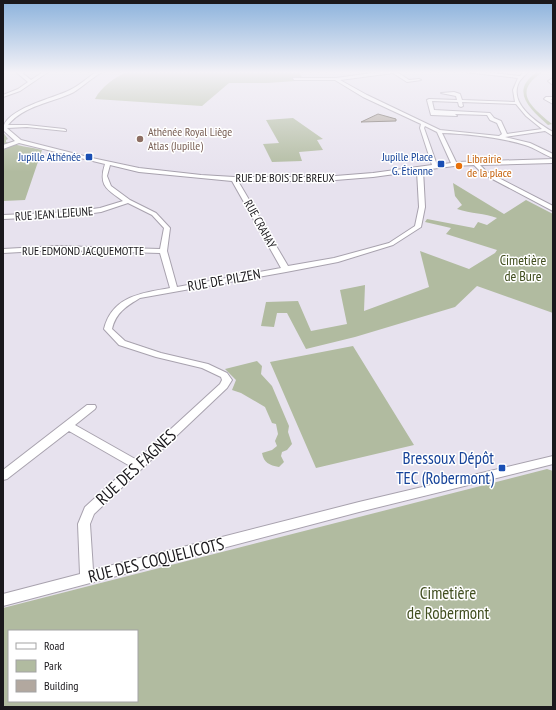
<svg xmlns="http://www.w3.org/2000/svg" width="556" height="710" font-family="'PT Sans Narrow',sans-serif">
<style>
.green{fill:#b1bba0;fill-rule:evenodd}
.building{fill:#b2a89f;stroke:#696158}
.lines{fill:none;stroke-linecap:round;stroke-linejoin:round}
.minor-casing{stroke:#a8a2ae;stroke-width:2}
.minor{fill:#fff;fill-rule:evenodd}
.education-dot{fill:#8d6e63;stroke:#fff;stroke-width:1.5}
.transit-dot{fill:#1a4fb4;stroke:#fff;stroke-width:1.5}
.food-dot{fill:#e8710a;stroke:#fff;stroke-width:1.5}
.labels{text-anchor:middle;stroke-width:3;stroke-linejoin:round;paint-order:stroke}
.far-education-label{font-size:12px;fill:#785e54;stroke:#fff;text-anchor:start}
.far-transit-label{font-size:12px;fill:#164399;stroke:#fff;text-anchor:end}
.far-food-label{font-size:12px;fill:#c56008;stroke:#fff;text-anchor:start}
.far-street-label{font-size:12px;fill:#1a181c;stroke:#fff}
.park-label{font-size:14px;fill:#424f20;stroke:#fff}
.street-label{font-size:14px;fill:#1a181c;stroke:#fff}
.near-transit-label{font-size:17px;fill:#164399;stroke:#fff;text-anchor:end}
.near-street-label{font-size:17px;fill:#1a181c;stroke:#fff}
.near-park-label{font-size:17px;fill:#424f20;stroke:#fff}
</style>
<rect width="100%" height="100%" fill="#e7e2ee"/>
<path class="green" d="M127 72H299L302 78 294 79 295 81 267 83H229L202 106 95 99C101 87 115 77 127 72Z
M537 72H543C511 92 532 107 552 124L548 125C530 109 509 91 537 72Z
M293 118 323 139 317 140 323 150 299 152 302 161 272 162 263 144 279 143 266 120Z
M3 132 8 139 6 140V142C18 146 30 147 42 150L25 200 3 201Z
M453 183 504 214 526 200 553 214V313L477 286 455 307 355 337 306 349 287 313H277L274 327 261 326 266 302 298 301 311 331 347 324 340 290 365 285 364 311 429 287 420 251 469 269 495 253 497 250 446 234 451 228 425 222 427 219 474 228 478 222 487 225 497 218C485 213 471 214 457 209L462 205 455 196Z
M353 346 414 445 316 468 270 362Z
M257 361 262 366 261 374 272 386 289 426 288 432 292 444 287 450 282 452 281 456 284 462 279 467C269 465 264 463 262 453L272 450 277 446 275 441 278 434 276 424 272 423 265 407 241 393 232 390 236 380 225 369Z
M547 469 553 471V707H3V608ZM9 631H137V701H9Z"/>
<path class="building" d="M378 114 396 119V121L361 122Z"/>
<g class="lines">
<defs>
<path id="minor" d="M3 72H6L3 74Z
M16 72H21L31 80 43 72H48L20 91 3 97V95L18 89 28 82Z
M96 72H102C92 78 83 86 74 92 52 103 24 105 8 125H27L64 129 66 130V131L27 127 7 128 8 129 21 140 92 158 139 168 201 175 234 177H323L373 173 432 165 420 128 421 124 363 97 335 80H294L293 78H336L379 72H397L409 80 419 79 421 80 407 82 393 73 340 80 367 95 440 130 499 136 502 134 497 123 490 120 487 115 455 114 457 116 431 115 427 100 429 99 457 100 456 96 441 93 454 92 460 94 462 100 515 102 513 90 518 78 465 72H484L520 76 523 72H528C525 75 521 79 519 82 508 104 538 123 553 132V136L545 131 505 137 530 143 553 154V158C543 154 535 148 525 145 498 137 470 134 442 133L456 162 553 159V163L480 165 487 172 553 206V211L483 174 474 165 454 166 423 170 425 207 421 227 393 245 338 262 286 272 140 298C127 306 116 312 112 329L125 341 161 353 208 364 227 373 232 380 227 388 94 514 90 524 93 570 359 502 553 456V464L359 512 3 606V594L80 574 78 524 85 507 130 466 69 431 7 479 3 480V470L87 405H95L96 407 95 409 75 425 137 460 220 384 222 380 221 377 202 368 156 357 119 345 104 329C112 296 142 293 170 288L160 253 57 250 3 253V249L57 246 160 249 164 228 152 215 128 203 101 212 71 216 3 219V215L71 212 100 208 123 201C107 189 98 186 105 164L19 143 3 149V145L15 141 3 130C3 109 55 98 70 90 80 85 87 78 96 72ZM432 101 458 102 459 106 461 107 463 106 462 102 516 104 526 116 542 129 507 134 501 121 494 118 490 113 434 110ZM425 126 437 132 451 163 437 165 424 128ZM110 165 139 172 232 181 281 268 177 287 167 251 170 228 156 213 130 200 111 186 107 176ZM417 171 419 207 415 226 389 243 334 258 288 266 238 181H323L373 177Z
M553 78V85L548 81Z
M546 97H553V99H551L553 101V104L544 99Z"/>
</defs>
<use href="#minor" class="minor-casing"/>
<use href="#minor" class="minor"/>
</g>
<linearGradient id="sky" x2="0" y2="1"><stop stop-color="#8bb2dc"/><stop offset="0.42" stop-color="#f4f2f7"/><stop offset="1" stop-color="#f4f2f7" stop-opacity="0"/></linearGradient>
<rect width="556" height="172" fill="url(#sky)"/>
<circle class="education-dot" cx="140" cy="139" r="4"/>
<g class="transit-dot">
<rect x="85" y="153" width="8" height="8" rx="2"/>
<rect x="437" y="160" width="8" height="8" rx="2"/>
<rect x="498" y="464" width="8" height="8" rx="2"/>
</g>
<circle class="food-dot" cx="459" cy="166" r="4"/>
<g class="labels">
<g class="far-education-label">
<text x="148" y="136">Athénée Royal Liège<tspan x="148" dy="14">Atlas (Jupille)</tspan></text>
</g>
<g class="far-transit-label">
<text x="81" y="161">Jupille Athénée</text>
<text x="433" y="161">Jupille Place<tspan x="433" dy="14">G. Étienne</tspan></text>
</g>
<g class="far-food-label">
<text x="467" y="163">Librairie<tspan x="467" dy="14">de la place</tspan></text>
</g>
<g class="far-street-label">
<text x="285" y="182">RUE DE BOIS DE BREUX</text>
<text transform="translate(54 214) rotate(-4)" y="4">RUE JEAN LEJEUNE</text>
<text transform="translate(260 224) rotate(61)" y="4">RUE CRAHAY</text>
<text x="83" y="255">RUE EDMOND JACQUEMOTTE</text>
</g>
<g class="park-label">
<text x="523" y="265">Cimetière<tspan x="523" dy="16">de Bure</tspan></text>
</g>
<g class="street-label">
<text transform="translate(224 280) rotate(-10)" y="5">RUE DE PILZEN</text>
</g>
<g class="near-transit-label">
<text x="494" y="464">Bressoux Dépôt<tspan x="494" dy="20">TEC (Robermont)</tspan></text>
</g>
<g class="near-street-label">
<text transform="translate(136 467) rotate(-43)" y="6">RUE DES FAGNES</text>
<text transform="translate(156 560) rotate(-14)" y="6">RUE DES COQUELICOTS</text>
</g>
<g class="near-park-label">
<text x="448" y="599">Cimetière<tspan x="448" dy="20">de Robermont</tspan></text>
</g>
</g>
<rect width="556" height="710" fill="none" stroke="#1a181c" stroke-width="8"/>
<rect x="8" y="630" width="130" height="72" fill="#ffffff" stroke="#a3a3a4"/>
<rect x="16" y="643" width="20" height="6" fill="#ffffff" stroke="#a3a3a4"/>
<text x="44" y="650" font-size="12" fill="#1a181c">Road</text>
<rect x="16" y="660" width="20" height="12" fill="#b1bba0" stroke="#a3a3a4"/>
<text x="44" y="670" font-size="12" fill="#1a181c">Park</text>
<rect x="16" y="680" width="20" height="12" fill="#b2a89f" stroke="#a3a3a4"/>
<text x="44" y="690" font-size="12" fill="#1a181c">Building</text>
</svg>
